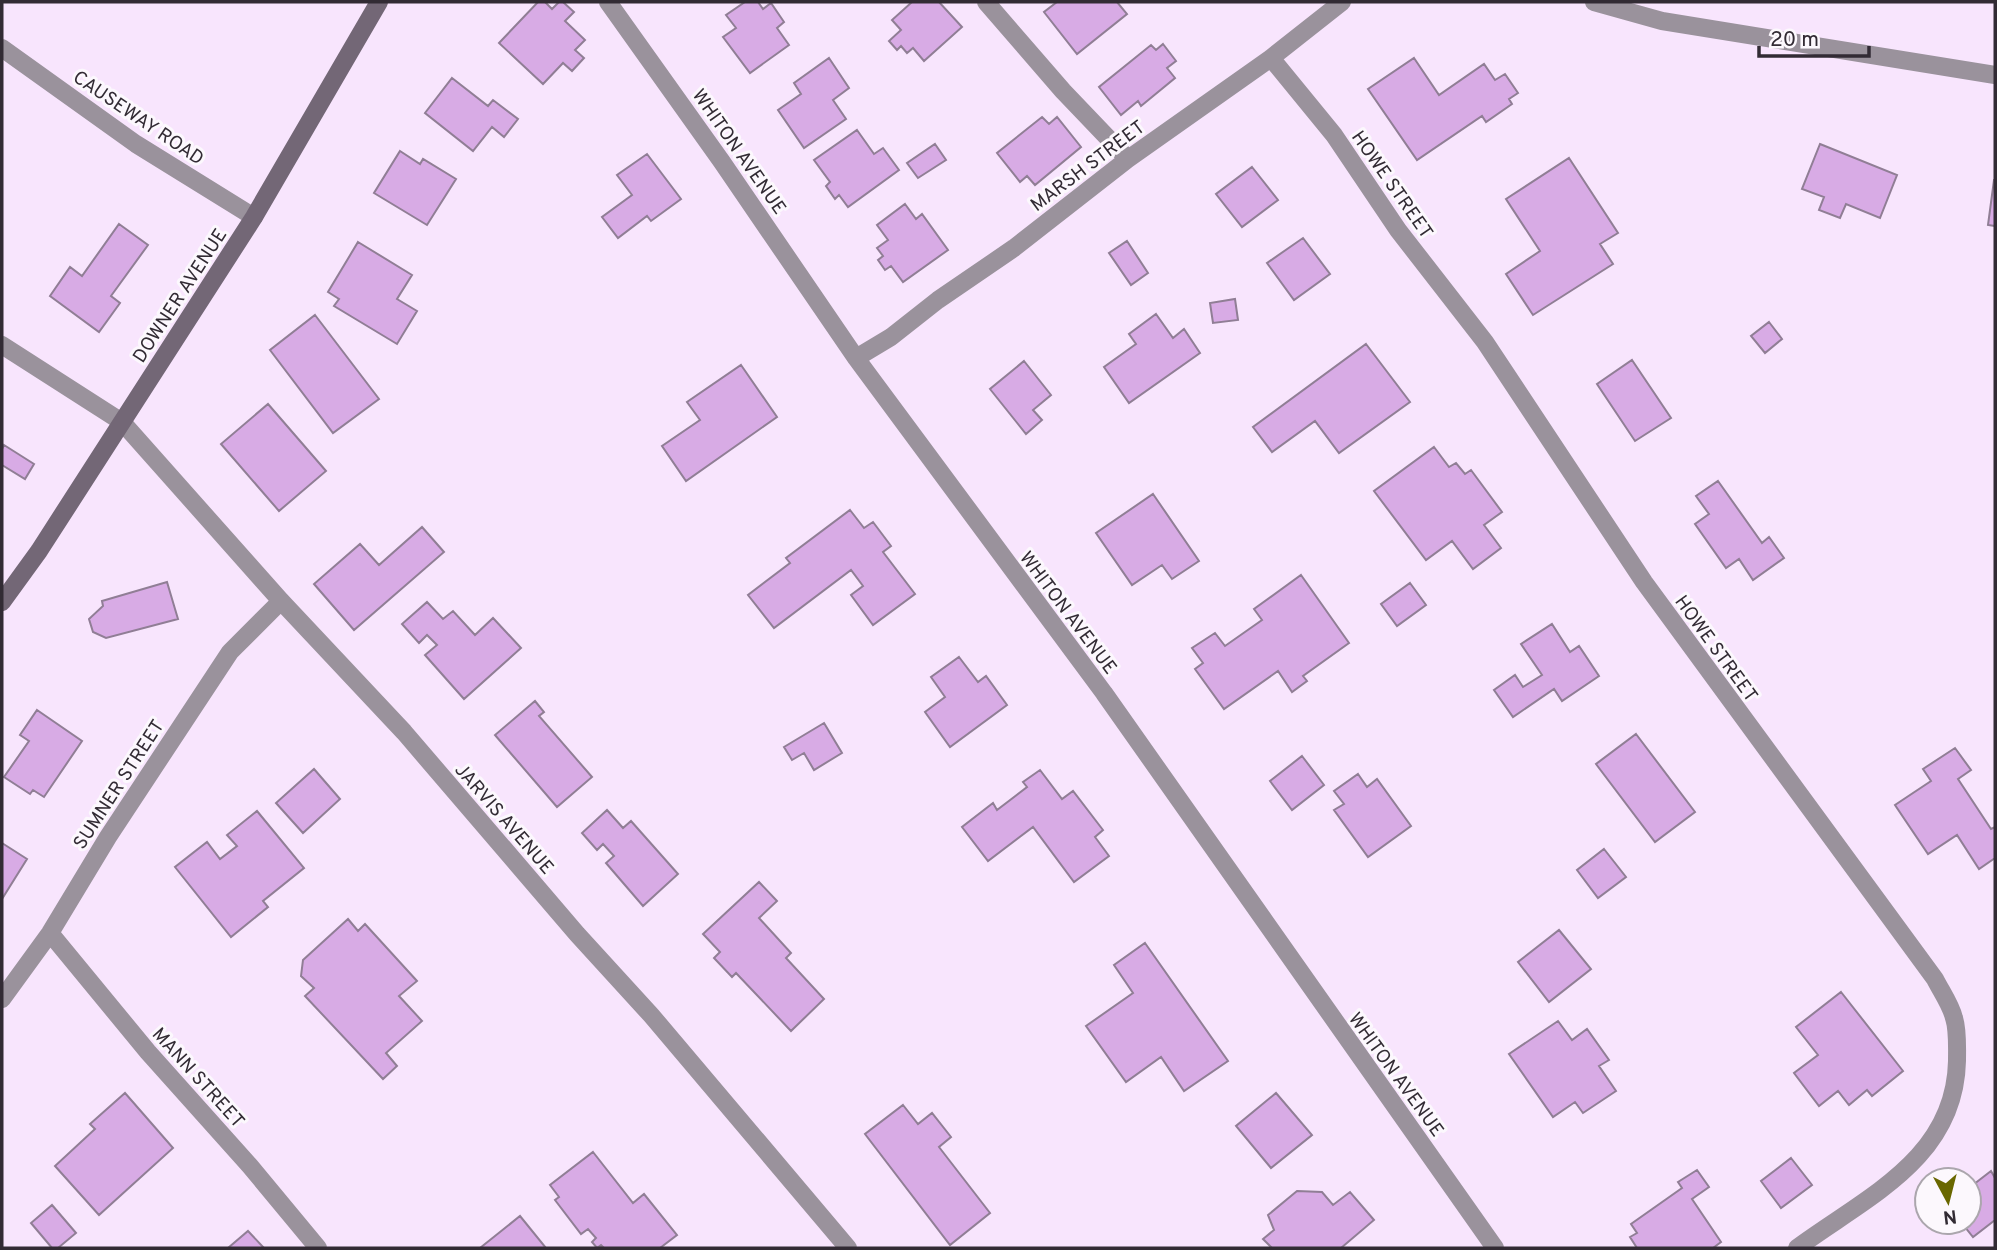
<svg xmlns="http://www.w3.org/2000/svg" width="1997" height="1250" font-family="Overpass,sans-serif">
<style>
.building{fill:#d8abe5;stroke:#907e95;stroke-width:2}
.lines{fill:none;stroke-linecap:round;stroke-linejoin:round}
.street{stroke:#9a929c;stroke-width:18}
.secondary{stroke:#736776;stroke-width:18}
.labels{text-anchor:middle;stroke-width:6;stroke-linejoin:round;paint-order:stroke}
.street-label{font-size:19px;fill:#322b34;stroke:#fcf8fd}
</style>
<rect width="100%" height="100%" fill="#f8e5fd"/>
<path class="building" d="M538 2H545L552 9 559 2H563L574 12 565 21 585 40 575 50 584 58 572 71 563 63 543 84 499 43Z
M745 2H758L763 9 771 3 784 22 777 28 789 45 750 73 723 37 736 28 726 15Z
M912 2H939L962 27 924 61 913 48 907 53 901 46 897 50 889 41 901 30 892 20Z
M1057 2H1117L1127 14 1077 54 1044 12Z
M1163 44 1176 61 1167 68 1175 78 1141 106 1138 101 1121 115 1099 87 1151 45 1156 50Z
M829 58 849 88 833 100 846 119 804 148 778 110 801 94 794 83Z
M1414 58 1439 95 1484 64 1495 80 1505 74 1518 93 1509 99 1512 104 1486 122 1482 116 1417 160 1368 89Z
M452 78 488 106 493 100 518 119 504 137 492 127 473 151 425 113Z
M1042 117 1049 124 1057 117 1081 147 1035 185 1027 176 1020 182 997 153Z
M857 130 874 154 883 148 899 170 848 207 839 195 835 199 826 186 830 182 814 160Z
M935 144 946 160 918 178 907 163Z
M1820 144 1897 175 1880 218 1846 204 1840 218 1819 210 1824 197 1802 189Z
M400 151 420 164 423 159 456 179 427 225 374 193Z
M647 154 681 199 651 221 647 216 618 238 602 217 632 195 617 175Z
M1569 158 1618 233 1600 244 1613 264 1533 315 1506 274 1540 251 1506 199Z
M1252 167 1278 200 1242 227 1216 194Z
M1994 180H1995V226L1988 225Z
M905 204 916 219 922 214 948 250 903 282 891 266 885 270 878 260 883 256 877 248 888 240 877 225Z
M119 224 148 245 111 296 120 303 99 332 50 296 70 267 82 276Z
M1303 238 1330 274 1294 300 1267 263Z
M1127 241 1148 273 1131 285 1109 253Z
M358 242 412 275 397 299 417 311 397 344 334 306 339 299 328 292Z
M1235 299 1238 320 1213 323 1210 303Z
M1156 314 1173 338 1184 329 1200 353 1129 403 1104 367 1136 344 1129 334Z
M315 315 379 399 333 433 270 350Z
M1769 322 1782 339 1765 353 1751 336Z
M1366 344 1410 402 1339 453 1315 421 1272 452 1253 427Z
M1632 360 1671 418 1635 441 1597 384Z
M1024 361 1051 395 1033 410 1042 420 1026 434 990 389Z
M741 365 777 417 686 481 662 446 700 420 687 402Z
M268 404 326 471 279 511 221 444Z
M4 445 34 464 25 479 2 465V449Z
M1434 447 1449 467 1456 463 1465 474 1471 470 1502 512 1484 525 1501 548 1473 569 1452 541 1426 560 1374 491Z
M1718 481 1762 543 1769 537 1784 558 1753 580 1739 559 1726 568 1695 524 1709 514 1696 496Z
M1153 494 1199 561 1172 579 1162 565 1132 585 1096 533Z
M850 510 864 528 873 522 891 546 883 552 915 594 873 625 851 595 863 586 851 570 774 628 748 595 790 563 786 558Z
M422 527 444 552 354 630 314 584 360 544 379 565Z
M1301 575 1349 643 1303 676 1307 681 1292 692 1278 671 1224 709 1195 669 1203 663 1192 648 1215 633 1225 646 1262 620 1254 609Z
M167 582 178 619 106 638 93 632 89 619 103 606 102 601Z
M1410 583 1426 605 1397 626 1381 604Z
M427 602 443 619 453 611 475 635 493 618 521 648 464 699 425 655 437 645 427 635 419 643 402 624Z
M1552 624 1570 652 1579 646 1599 676 1562 701 1554 689 1513 717 1494 690 1515 675 1523 687 1542 675 1521 644Z
M959 657 978 682 986 676 1007 705 950 747 925 712 945 697 931 677Z
M535 701 544 712 539 716 592 777 557 807 495 735Z
M37 710 82 741 44 797 33 790 30 794 4 777 29 741 20 735Z
M824 723 842 753 814 770 804 753 792 760 784 747Z
M1636 734 1695 812 1655 842 1596 764Z
M1955 748 1971 770 1958 779 1991 829 1995 827V858L1979 869 1957 835 1928 854 1895 805 1931 781 1923 769Z
M1302 756 1324 785 1292 810 1270 781Z
M314 769 340 799 303 833 276 803Z
M1040 770 1062 799 1073 791 1103 830 1095 837 1109 856 1074 882 1033 827 988 861 962 827 993 803 997 810 1027 787 1023 782Z
M1358 774 1367 787 1377 779 1411 826 1368 857 1334 810 1344 804 1334 791Z
M607 810 623 828 631 821 678 874 643 906 606 863 614 856 603 844 597 850 582 833Z
M257 811 304 868 263 901 268 907 231 937 175 867 207 842 220 859 237 846 227 835Z
M2 843 27 859 2 899Z
M1604 849 1626 877 1598 898 1577 870Z
M759 882 777 901 759 918 791 953 786 958 824 999 791 1031 736 973 732 977 714 958 720 952 703 934Z
M348 919 358 931 365 924 417 981 399 996 422 1021 386 1053 397 1066 383 1079 305 996 314 988 301 976 303 960Z
M1559 930 1591 969 1549 1002 1518 962Z
M1145 943 1228 1061 1184 1091 1161 1057 1126 1082 1086 1026 1133 993 1114 965Z
M1841 992 1903 1071 1872 1096 1867 1090 1849 1105 1838 1091 1819 1106 1794 1073 1818 1055 1796 1027Z
M1558 1021 1572 1040 1587 1029 1609 1060 1599 1066 1616 1091 1583 1113 1575 1102 1553 1117 1509 1054Z
M125 1093 173 1148 99 1215 55 1166 95 1129 90 1124Z
M1276 1093 1312 1135 1271 1168 1236 1126Z
M903 1105 918 1124 932 1113 951 1137 939 1147 990 1213 950 1245 865 1134Z
M593 1152 633 1203 644 1194 677 1235 660 1248H604L601 1245 597 1248 592 1242 596 1238 588 1229 581 1234 555 1200 559 1197 550 1185Z
M1791 1158 1812 1185 1781 1208 1761 1181Z
M1697 1170 1709 1187 1692 1199 1721 1242 1713 1248H1637L1630 1237 1637 1233 1631 1224 1682 1188 1678 1182Z
M1991 1171 1995 1178V1220L1973 1237 1961 1222H1969V1188Z
M1297 1191 1322 1192 1333 1205 1350 1192 1374 1220 1341 1248H1272L1263 1239 1274 1230 1268 1215Z
M52 1205 76 1233 58 1248H52L31 1223Z
M520 1216 546 1248H480Z
M248 1231 264 1248H228Z"/>
<g class="lines">
<path class="street" d="M608 2 722 162 856 358 1104 693 1495 1248
M986 2 1063 91 1128 159
M1594 2 1662 21 1995 75
M2 48 136 144 254 217
M1271 58 1334 135 1398 230 1485 342 1644 582 1935 979C1941 991 1951 1005 1954 1018 1958 1030 1957 1048 1957 1061 1955 1159 1866 1197 1797 1248
M2 345 122 422 281 601 404 732 577 934 651 1015 848 1248
M856 358 891 337 938 300 1014 248 1128 159 1271 58 1342 2
M50 933 148 1052 250 1166 318 1248
M2 999 50 933 108 837 230 652 281 601"/>
<path class="secondary" d="M2 602 39 551 254 217 379 2"/>
</g>
<g class="labels">
<g class="street-label">
<text transform="translate(139 117) rotate(34)" y="7">CAUSEWAY ROAD</text>
<text transform="translate(740 151) rotate(55)" y="7">WHITON AVENUE</text>
<text transform="translate(1087 165) rotate(-37)" y="7">MARSH STREET</text>
<text transform="translate(1393 184) rotate(55)" y="7">HOWE STREET</text>
<text transform="translate(179 295) rotate(-57)" y="7">DOWNER AVENUE</text>
<text transform="translate(1069 612) rotate(53)" y="7">WHITON AVENUE</text>
<text transform="translate(1717 648) rotate(54)" y="7">HOWE STREET</text>
<text transform="translate(118 784) rotate(-57)" y="7">SUMNER STREET</text>
<text transform="translate(505 818) rotate(49)" y="7">JARVIS AVENUE</text>
<text transform="translate(1397 1074) rotate(54)" y="7">WHITON AVENUE</text>
<text transform="translate(199 1077) rotate(48)" y="7">MANN STREET</text>
</g>
</g>
<rect width="1997" height="1250" fill="none" stroke="#322b34" stroke-width="7"/>
<g transform="translate(1948 1201) rotate(173)"><circle r="33" fill="#fcf8fd" stroke="#aba6ad" stroke-width="2"/>
<path d="M0-5L12 26L0 18L-12 26Z" fill="#696700"/>
<text y="-10" font-size="19" font-weight="bold" text-anchor="middle" fill="#322b34">N</text>
</g>
<path d="M1759 46v10h110v-10" fill="none" stroke="#322b34" stroke-width="3.5"/>
<text x="1770" y="46" font-size="21" fill="#322b34" stroke="#fcf8fd" stroke-width="5" paint-order="stroke">20 m</text>
</svg>
